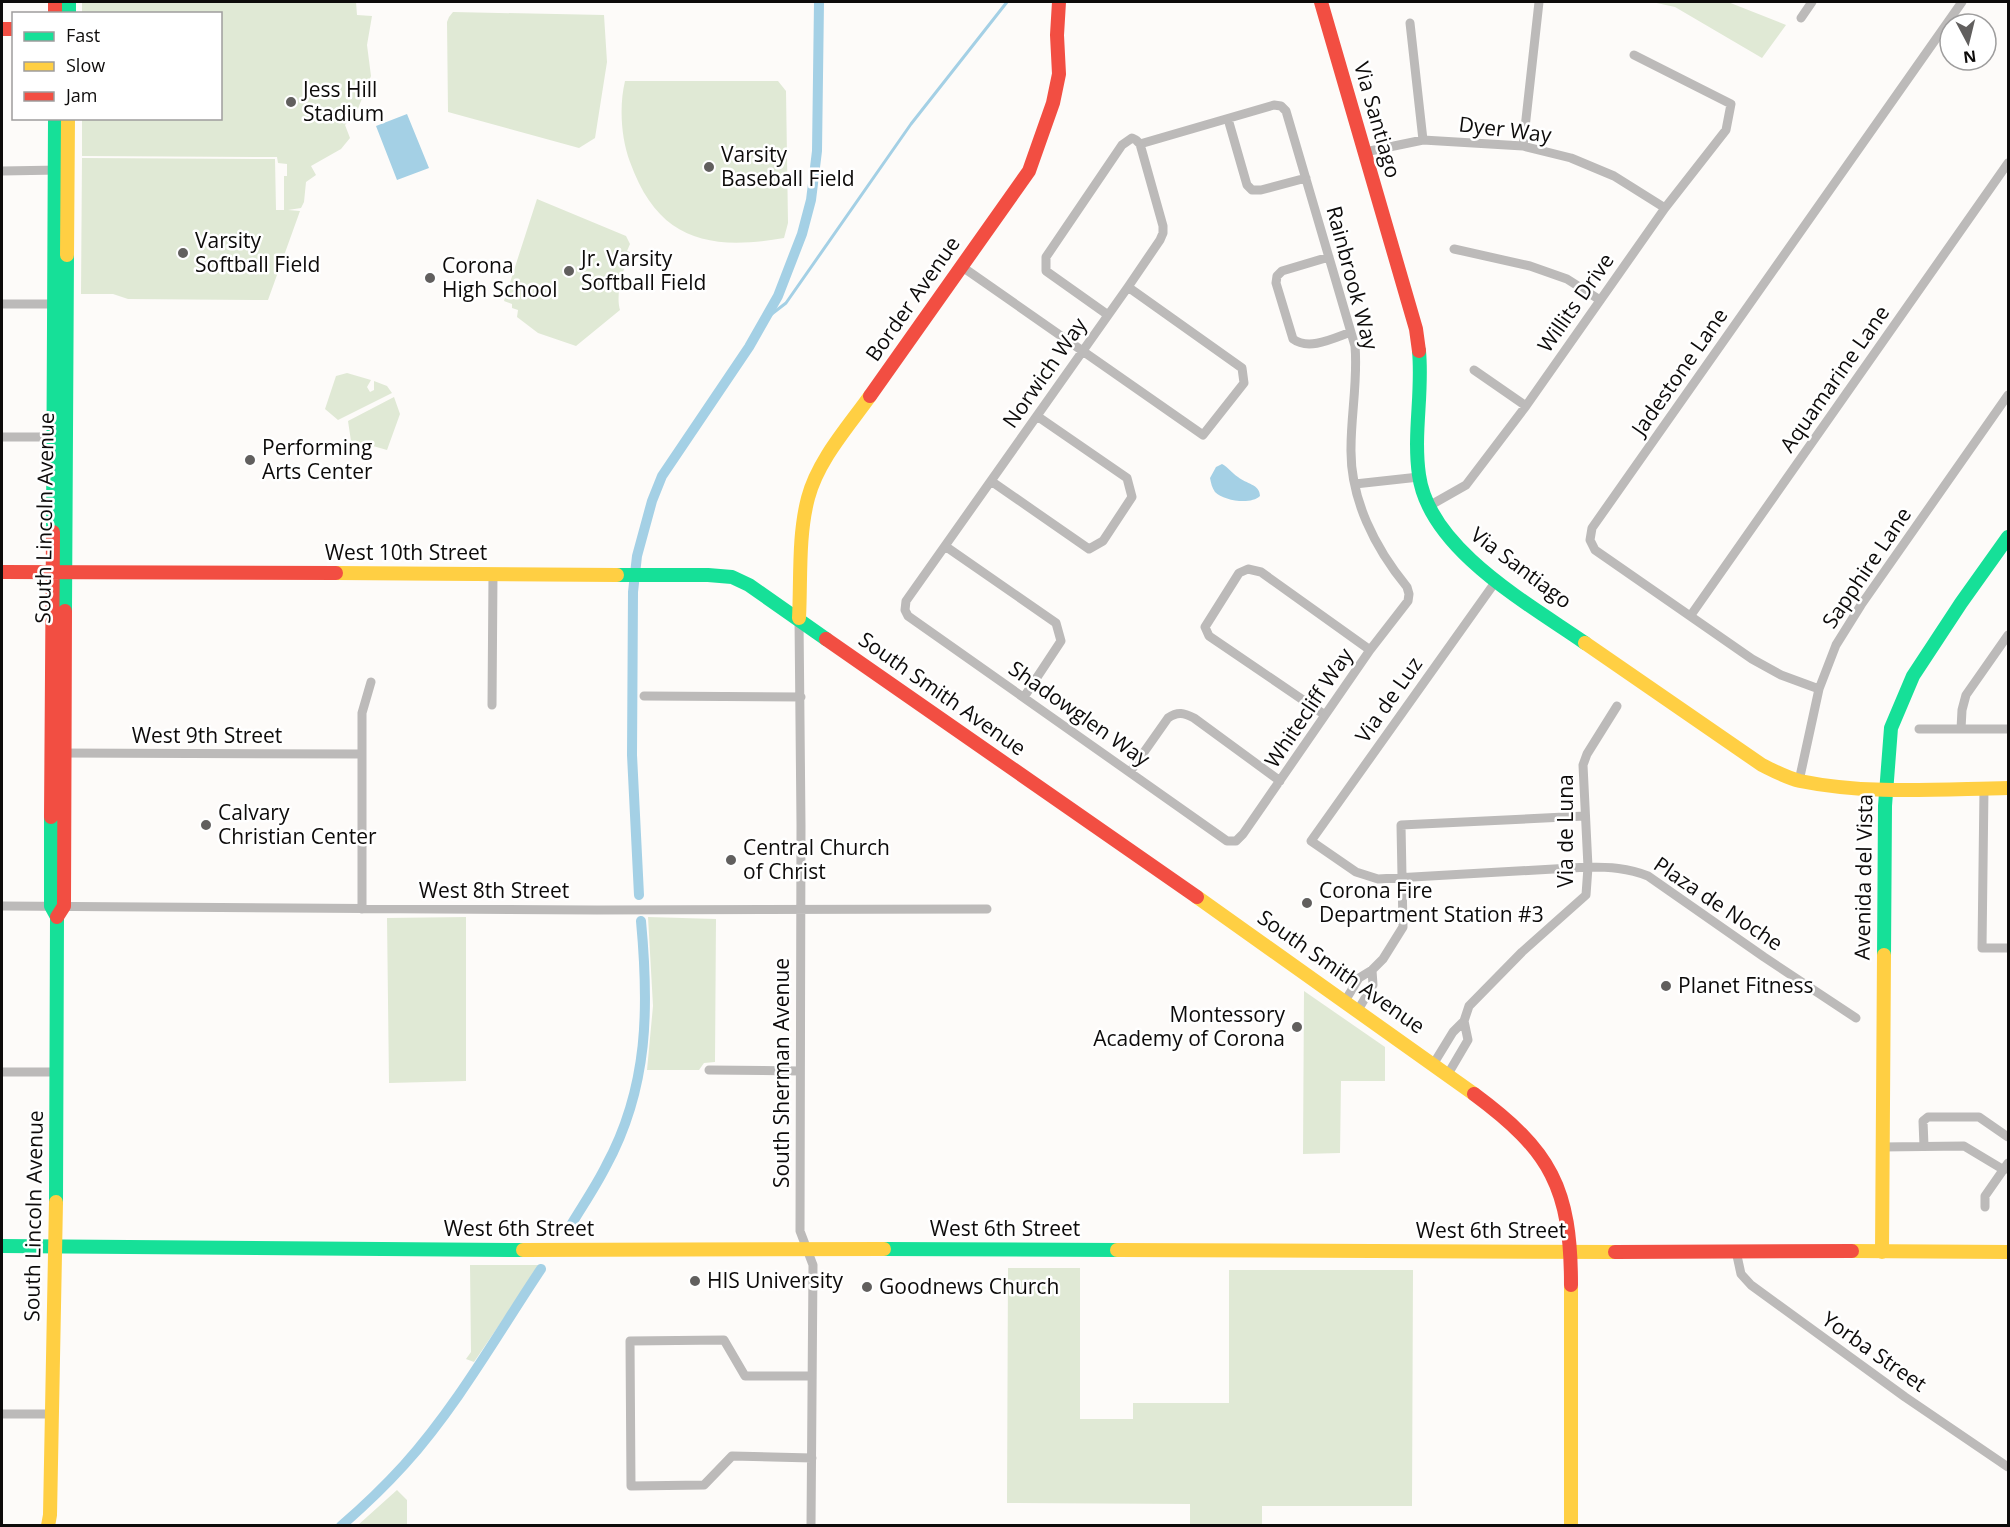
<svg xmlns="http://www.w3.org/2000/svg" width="2010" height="1527" font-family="'Open Sans',sans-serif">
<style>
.green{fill:#e0e9d5}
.water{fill:#a4d0e5}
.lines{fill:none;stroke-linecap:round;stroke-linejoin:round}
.stream{stroke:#a4d0e5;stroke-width:3}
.canal{stroke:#a4d0e5;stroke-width:10}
.street{stroke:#bcbab9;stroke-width:9}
.fast{stroke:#16e098;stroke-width:14}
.slow{stroke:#ffcf43;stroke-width:14}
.jam{stroke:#f24e42;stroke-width:14}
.poi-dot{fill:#615f5e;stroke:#fff;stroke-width:2}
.labels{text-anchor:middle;stroke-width:5;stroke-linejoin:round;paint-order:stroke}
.poi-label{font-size:21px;fill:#0d0b0a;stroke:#fff;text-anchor:start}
.street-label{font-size:21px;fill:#0d0b0a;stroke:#fff}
</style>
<rect width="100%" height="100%" fill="#fdfbf9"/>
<path class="green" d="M82 2H356L357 15 372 16 367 45 371 76 355 116 353 115 345 125 350 138 341 149 311 166 316 175 306 182 304 202 301 208 288 210 300 211 268 300 128 299 113 294H81L82 158 275 159 276 210H284V176H287V164L278 163 277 157 82 156V119L220 118V14L82 13Z
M1652 2H1728L1786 25 1762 58 1675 7Z
M453 12 604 15 607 62 595 138 579 148 448 112 447 22 449 17Z
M625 81H778L786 91 788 223 784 238C708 251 658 240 630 162 621 138 619 106 625 81Z
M537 199 626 236 630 244 627 251 630 252C624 268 615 293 620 310L576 346 538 333 517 317 518 310 512 308V304L504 301Z
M347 373 371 380 367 387 370 392 374 390V381L387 386 392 393 338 420 325 409 336 376Z
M394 397 400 414 387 450 373 446 372 448 351 441 348 421Z
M466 917V1081L389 1083 387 918Z
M648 917 716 919 715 1062 704 1063 699 1070H647L653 1006Z
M1304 991 1385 1047V1081H1341L1340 1153 1303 1154Z
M470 1265H540L474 1362 466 1359 471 1352Z
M1008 1268H1080V1419H1133V1403H1229V1270H1413L1412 1506H1262V1525L1190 1526V1504L1007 1503Z
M397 1490 407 1500V1525H358Z"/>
<path class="water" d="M407 114 429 168 397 180 376 126Z
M1222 464C1228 467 1232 473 1238 477 1246 484 1260 484 1260 496 1251 505 1224 501 1215 492 1212 488 1211 483 1210 478L1216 467Z"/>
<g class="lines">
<path class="stream" d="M764 320 786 303 911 124 1007 2"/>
<path class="canal" d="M639 895 632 755 633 592 637 556 652 501 662 476 749 347 778 296 802 234 811 200 817 151 819 2
M571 1225C583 1205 596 1186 606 1166 649 1087 649 1007 641 921
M341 1526C363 1507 384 1487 404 1465 457 1406 497 1335 541 1269"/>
<path class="street" d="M1801 18 1812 2
M1410 23 1423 140
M1228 119 1247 185 1252 190H1261L1306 178
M1523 146 1539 2
M1365 152 1423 140 1523 146 1571 158 1614 176 1665 208
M2 171 60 170
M1454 249 1530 266 1567 279 1600 300
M1329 257 1282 271 1277 276 1276 283 1293 339C1309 351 1334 338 1351 332
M961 266 1203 435 1244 383 1242 368 1128 287
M2 304H53
M1108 315 1046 271V257L1122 145 1132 138 1136 140 1140 144 1274 105 1281 106 1286 111 1355 346C1358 380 1351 414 1351 448 1350 499 1375 548 1407 587L1409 594 1408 601 1370 650 1243 834 1236 841H1227L908 616 905 610 906 601 1128 287 1160 240 1163 233V226L1140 144
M1474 370 1526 406
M2 437H53
M991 481 1089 549 1103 541 1132 497 1127 478 1037 416
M1355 484 1419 477
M1429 506 1466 485 1526 406 1665 208 1726 130 1731 104 1634 55
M945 546 1056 623 1061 641 1024 697
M1496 581 1311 841 1356 872 1378 879 1588 867C1609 867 1628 868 1648 876L1764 957 1856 1018
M1691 615 2008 163
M799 618 801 825 800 1231 813 1265 811 1526
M1819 689 1781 675 1752 659 1595 550 1590 540 1592 528 1962 2
M644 696 801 697
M492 705 493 574
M1325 715 1209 636 1205 627 1239 573 1248 569 1261 572 1370 650
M1919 729H2008
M1961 729 1962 710 1966 695 2008 635
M59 753 362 754
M1130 772 1168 718C1178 711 1184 713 1194 718L1280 781
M1799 781 1819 689 1836 645 1861 605 2008 395
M1984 788 1982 948H2008
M2 906 597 910 987 909
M362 909V713L371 682
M1345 1001 1359 978 1372 970 1383 959 1403 927 1401 825 1585 816
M1358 1010 1373 985 1372 970
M1434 1063 1453 1032 1464 1021
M709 1070 800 1071
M2 1072H57
M1448 1074 1468 1040 1464 1021 1469 1006 1522 952 1586 895 1588 867 1583 765 1587 754 1617 706
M1924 1146 1923 1121 1928 1117H1979L2008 1137
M1882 1147 1964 1146 2004 1170
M1985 1207V1196L2008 1163
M1736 1251 1741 1274 1751 1285 1905 1397 2008 1467
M812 1376H745L724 1340 630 1341 631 1486 704 1485 732 1456 812 1458
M2 1414H51"/>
<path class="fast" d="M69 2V14
M1419 351C1423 393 1413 433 1419 475 1429 549 1529 604 1585 643
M53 532 55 118
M617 575H708L732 577 749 585 826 639
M65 611 67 255
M51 817V906L57 917 56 1202
M1884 955 1885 806 1891 728 1913 676 1961 603 2008 537
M2 1246 523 1250
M884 1249 1117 1250"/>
<path class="slow" d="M67 255 68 118
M336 573 617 575
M799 618C801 579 798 536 808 498 818 460 848 427 870 396
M1585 643 1762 765C1774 771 1787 778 1800 781 1868 795 1940 789 2008 788
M1197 897 1474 1094
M523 1250 884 1249
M1117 1250 1615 1252
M1852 1251 2008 1252
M1882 1252 1884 955
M1571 1285V1526
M48 1526 50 1515 56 1202"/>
<path class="jam" d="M55 2V14
M1321 2 1416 329 1419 351
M2 29H14
M870 396 1029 171 1053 103 1059 74 1057 35 1059 2
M2 572 336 573
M826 639 1197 897
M51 817 53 532
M57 917 64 906 65 611
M1474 1094C1551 1151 1571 1188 1571 1285
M1615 1252 1852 1251"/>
</g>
<g class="poi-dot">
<circle cx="291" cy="102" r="6"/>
<circle cx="709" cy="167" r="6"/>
<circle cx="183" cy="253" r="6"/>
<circle cx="569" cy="271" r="6"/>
<circle cx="430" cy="278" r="6"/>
<circle cx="250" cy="460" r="6"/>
<circle cx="206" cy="825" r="6"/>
<circle cx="731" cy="860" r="6"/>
<circle cx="1307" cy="903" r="6"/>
<circle cx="1666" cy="986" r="6"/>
<circle cx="1297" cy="1027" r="6"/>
<circle cx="695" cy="1281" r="6"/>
<circle cx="867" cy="1287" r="6"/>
</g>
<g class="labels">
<g class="poi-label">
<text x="303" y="97">Jess Hill<tspan x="303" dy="24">Stadium</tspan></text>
<text x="721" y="162">Varsity<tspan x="721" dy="24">Baseball Field</tspan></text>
<text x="195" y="248">Varsity<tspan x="195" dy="24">Softball Field</tspan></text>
<text x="581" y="266">Jr. Varsity<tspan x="581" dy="24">Softball Field</tspan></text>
<text x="442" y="273">Corona<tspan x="442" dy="24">High School</tspan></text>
<text x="262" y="455">Performing<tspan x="262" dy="24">Arts Center</tspan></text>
<text x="218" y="820">Calvary<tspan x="218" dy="24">Christian Center</tspan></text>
<text x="743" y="855">Central Church<tspan x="743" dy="24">of Christ</tspan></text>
<text x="1319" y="898">Corona Fire<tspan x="1319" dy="24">Department Station #3</tspan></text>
<text x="1678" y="993">Planet Fitness</text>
<text x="1285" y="1022" text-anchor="end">Montessory<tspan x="1285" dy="24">Academy of Corona</tspan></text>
<text x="707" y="1288">HIS University</text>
<text x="879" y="1294">Goodnews Church</text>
</g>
<g class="street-label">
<text transform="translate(1377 120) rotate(74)" y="7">Via Santiago</text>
<text transform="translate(1505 130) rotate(7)" y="7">Dyer Way</text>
<text transform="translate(1352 278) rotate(75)" y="7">Rainbrook Way</text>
<text transform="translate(913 299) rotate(-55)" y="7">Border Avenue</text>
<text transform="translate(1576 303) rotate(-55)" y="7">Willits Drive</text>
<text transform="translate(1680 372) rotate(-55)" y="7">Jadestone Lane</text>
<text transform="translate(1045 373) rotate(-55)" y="7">Norwich Way</text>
<text transform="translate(1835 379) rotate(-55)" y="7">Aquamarine Lane</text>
<text transform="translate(45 518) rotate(-89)" y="7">South Lincoln Avenue</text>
<text x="406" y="560">West 10th Street</text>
<text transform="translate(1521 568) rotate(37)" y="7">Via Santiago</text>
<text transform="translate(1867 568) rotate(-56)" y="7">Sapphire Lane</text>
<text transform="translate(942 694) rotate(35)" y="7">South Smith Avenue</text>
<text transform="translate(1389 700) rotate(-55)" y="7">Via de Luz</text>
<text transform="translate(1309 708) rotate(-56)" y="7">Whitecliff Way</text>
<text transform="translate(1079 714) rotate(35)" y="7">Shadowglen Way</text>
<text x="207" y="743">West 9th Street</text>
<text transform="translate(1566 831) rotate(-90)" y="7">Via de Luna</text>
<text transform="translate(1864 877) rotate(-89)" y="7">Avenida del Vista</text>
<text x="494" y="898">West 8th Street</text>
<text transform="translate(1718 904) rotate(34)" y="7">Plaza de Noche</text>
<text transform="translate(1341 972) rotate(35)" y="7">South Smith Avenue</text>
<text transform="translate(782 1073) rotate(-90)" y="7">South Sherman Avenue</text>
<text transform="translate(34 1216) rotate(-89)" y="7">South Lincoln Avenue</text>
<text x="519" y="1236">West 6th Street</text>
<text x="1005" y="1236">West 6th Street</text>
<text x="1491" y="1238">West 6th Street</text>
<text transform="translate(1874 1352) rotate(35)" y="7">Yorba Street</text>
</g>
</g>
<rect width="2010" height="1527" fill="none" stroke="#0d0b0a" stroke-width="6"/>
<rect x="12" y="12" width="210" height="108" fill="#ffffff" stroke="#9e9d9d" stroke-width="1.5"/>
<rect x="24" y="32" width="30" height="9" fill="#16e098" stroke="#9e9d9d" stroke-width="1.5"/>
<text x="66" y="42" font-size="18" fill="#0d0b0a">Fast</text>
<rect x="24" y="62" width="30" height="9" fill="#ffcf43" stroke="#9e9d9d" stroke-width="1.5"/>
<text x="66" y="72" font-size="18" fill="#0d0b0a">Slow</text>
<rect x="24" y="92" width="30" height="9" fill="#f24e42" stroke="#9e9d9d" stroke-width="1.5"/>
<text x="66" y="102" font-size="18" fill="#0d0b0a">Jam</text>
<g transform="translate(1968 42) rotate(173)"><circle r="28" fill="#ffffff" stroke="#9e9d9d" stroke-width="1.5"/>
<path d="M0-4.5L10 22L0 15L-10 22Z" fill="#615f5e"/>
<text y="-9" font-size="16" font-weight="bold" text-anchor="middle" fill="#0d0b0a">N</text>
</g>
</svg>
